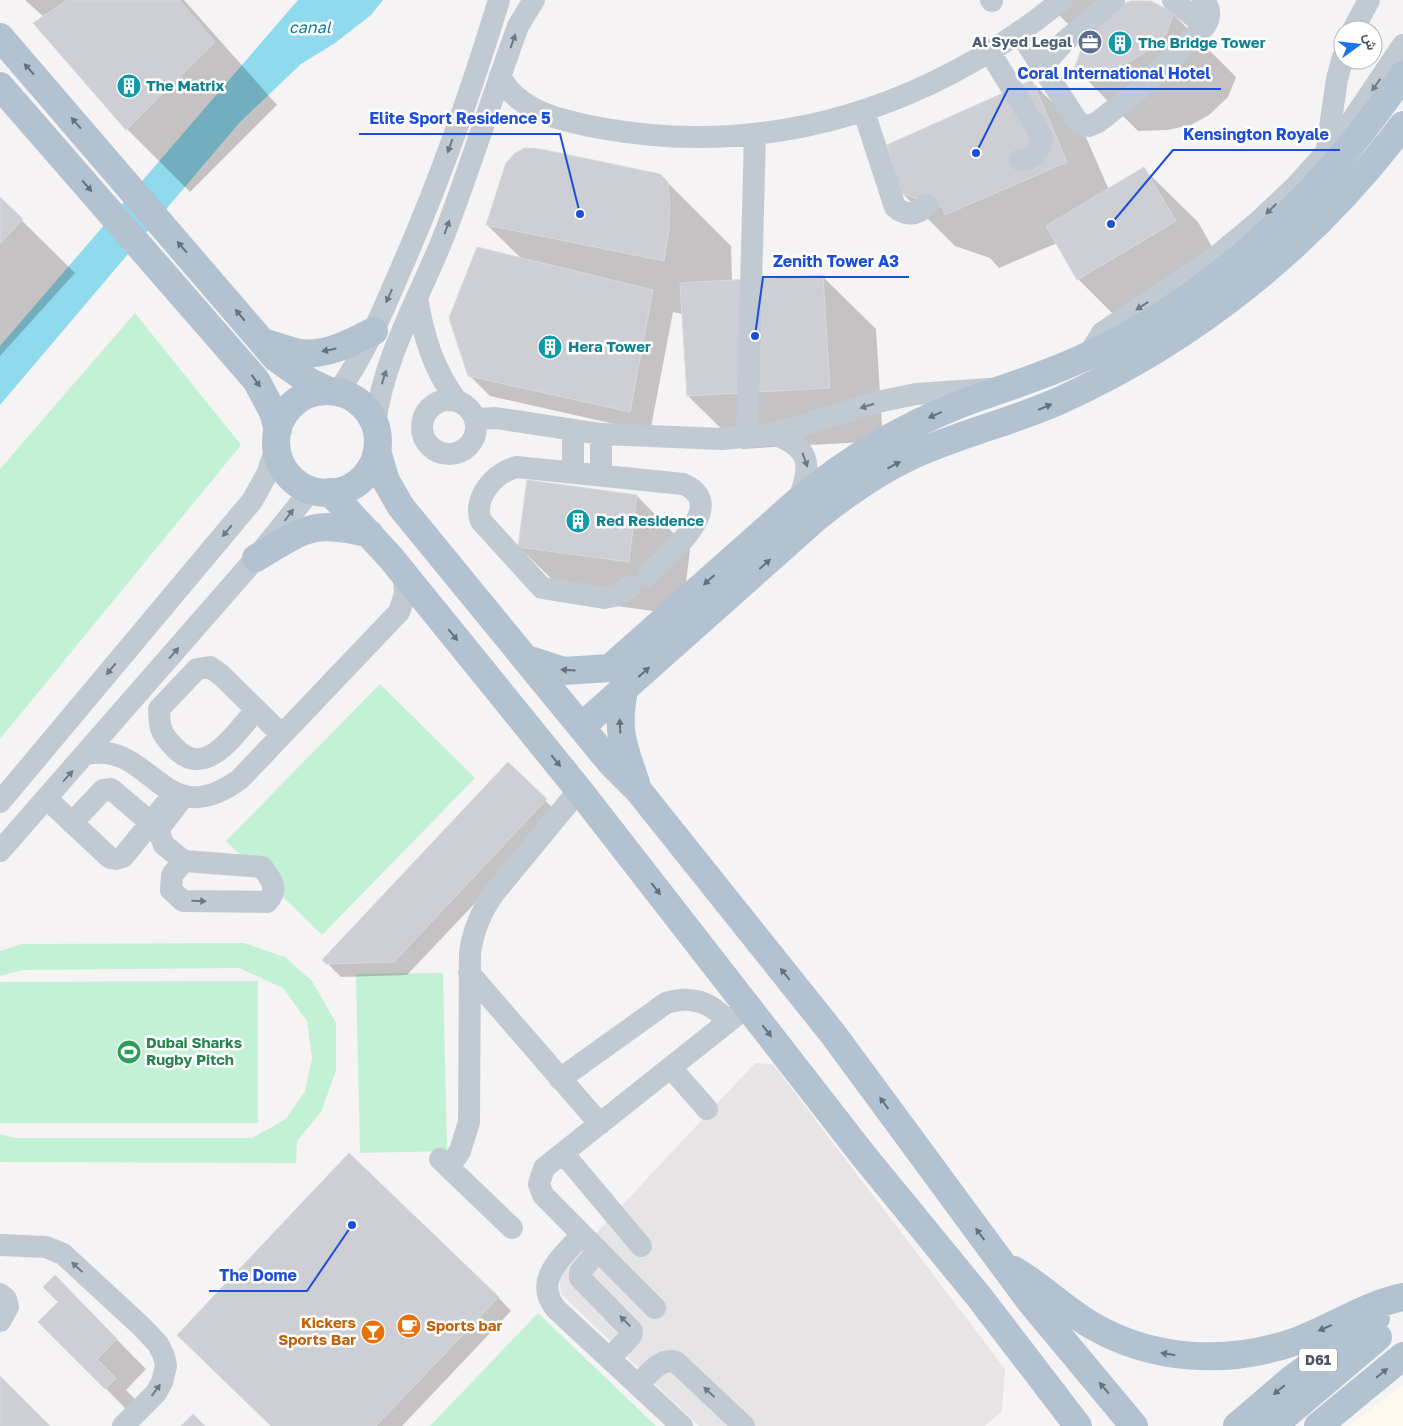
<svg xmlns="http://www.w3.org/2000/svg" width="1403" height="1426" font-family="'Golos Text',Vazirmatn,sans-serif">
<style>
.commercial{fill:#fdf9ef}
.education{fill:#e6e4e5}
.green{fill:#c3f1d5}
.water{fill:#90daee}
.shadow{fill:#0003}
.building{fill:#cdcfd5;stroke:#d7d9de}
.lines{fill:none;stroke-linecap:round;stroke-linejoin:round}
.minor{stroke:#c1cad2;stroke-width:22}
.major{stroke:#b3c2d1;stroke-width:28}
.oneway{fill:#6e7983}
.oneway2{fill:#64717d}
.labels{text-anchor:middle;stroke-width:5;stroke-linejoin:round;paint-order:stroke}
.shield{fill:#fff;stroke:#808990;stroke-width:1}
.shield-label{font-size:14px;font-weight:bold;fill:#4a5661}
.service-label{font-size:15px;font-weight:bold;fill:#4e5e75;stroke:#fff;text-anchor:end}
.culture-label{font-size:15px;font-weight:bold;fill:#0d838f;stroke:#fff;text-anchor:start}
.leisure-label{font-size:15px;font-weight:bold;fill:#27864d;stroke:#fff;text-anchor:start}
.food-label{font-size:15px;font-weight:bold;fill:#c56008;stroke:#fff;text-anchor:end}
.water-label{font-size:16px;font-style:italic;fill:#0c7c9b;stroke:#fff}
.leader{fill:none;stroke:#1d4ed8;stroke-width:2}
.callout-dot{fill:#1d4ed8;stroke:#fff;stroke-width:2}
.callout-label{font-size:16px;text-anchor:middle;font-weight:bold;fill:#1d4ed8;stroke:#fff;stroke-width:5;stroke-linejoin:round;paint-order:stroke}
</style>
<rect width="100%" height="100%" fill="#f5f3f3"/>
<path class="commercial" d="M1403 1385V1426H1349L1356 1420Z"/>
<path class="education" d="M755 1063 773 1064 1005 1369 1002 1411 985 1426H699L561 1294 559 1273Z"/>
<path class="green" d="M135 313 241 445 0 739V469Z
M380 684 475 778 322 935 226 841Z
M244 943 285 957 312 981 336 1023V1071L321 1112 297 1141 296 1163 0 1162V1134L14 1138H252L286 1119 305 1091 312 1058 307 1021 283 988 239 968 22 970 0 976V951L22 944Z
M443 973 447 1151 360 1153 356 974Z
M258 981V1123H0V982Z
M538 1313 656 1426H430Z"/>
<path class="water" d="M298 0H383L371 15 335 43 301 64 240 122 0 405V346Z"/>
<path class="shadow" d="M25 0H184L277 105 190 192 127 129 35 23 44 17Z
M1044 0H1102L1071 27Z
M1173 14 1236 77 1228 97 1209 115 1191 125 1167 130 1138 131 1075 68Z
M1031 81 1085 135 1109 190 1144 169 1198 222 1228 275 1131 332 1078 279 1057 243 999 268 990 258 955 246 901 192Z
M526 149 660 175 731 246 732 281 822 276 876 329 883 441 742 449 688 396 683 314 673 312 650 432 490 396 469 375 523 260 487 225Z
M0 199 75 273 0 356Z
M637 496 690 550 682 615 573 600 519 547Z
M508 764 559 814 407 975 341 977 323 959Z
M55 1277 146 1369 126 1390 144 1408 135 1418 40 1322 60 1302Z
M498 1297 511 1311 402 1426H273Z"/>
<path class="building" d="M67 0H179L215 42 126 130 33 23Z
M1131 1H1151L1174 13 1166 34 1146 52 1128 63 1104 68 1074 69 1090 26 1107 9Z
M1032 80 1067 162 945 215 943 208 900 193 887 145Z
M525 148 540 149 660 174 668 182 670 202 669 229 664 261 486 225 506 163 515 153Z
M1144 167 1176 221 1077 280 1046 226Z
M0 197 23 219 0 244Z
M477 247 653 290 630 412 468 376 449 318Z
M823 275 830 388 687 396 680 283Z
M527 480 637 495 629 562 518 547Z
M508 762 547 799 394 962 326 964 322 960Z
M349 1153 499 1297 376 1426H271L177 1335Z
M55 1275 117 1339 97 1359 116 1378 105 1389 38 1322 58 1302 43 1287Z
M0 1376 50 1426H0Z
M193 1414 205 1426H181Z"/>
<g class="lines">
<path class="minor" d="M991 0 992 1
M1173 0 1205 26
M1353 30 1369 0
M1020 33 1076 119 1079 123 1089 126 1098 122 1136 92 1205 26C1211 17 1211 8 1203 0
M989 51 1042 137C1042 151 1034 159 1020 160
M1042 67 1064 42 1114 0
M500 76C518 112 563 121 600 128 771 159 929 108 1062 0
M864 112 895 207C905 216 917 216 927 205
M1327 148 1337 79 1343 57
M417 297C423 335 433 369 457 401
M1087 357 1102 333 1218 255 1258 222 1296 186 1325 154 1353 119 1403 45
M338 392C365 354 382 313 400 271 439 183 471 92 499 0
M422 427a27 27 0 1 1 54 0a27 27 0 1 1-54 0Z
M475 419 496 418 601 434 722 439 773 434 882 401 916 394 989 389
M375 424C384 355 420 297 445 233 471 165 493 95 518 26L534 0
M573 431V471
M773 434C812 448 812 466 798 501
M747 438 755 135
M601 474V434
M630 587 618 595 604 598 542 588 481 521C472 498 495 472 517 467L683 484C732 505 666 556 647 576
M256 710C236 732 207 780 176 749 162 735 159 730 159 709L197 669 210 667 221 675 282 735
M87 754C152 740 163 836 240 779L399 612 405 594 404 576
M47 799 110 858 116 859 123 857 165 805
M0 802 252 501 267 474 277 445
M72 823 103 790 111 789 150 822
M0 851 256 558 311 490
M184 861 172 875 171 890 183 901 267 902C279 889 272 880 262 867L184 861 164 845 160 835V827L184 796
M469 973 600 1124
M671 1068 707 1109
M560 1079 666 1003C691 995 712 1002 728 1022
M563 1153 641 1246
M440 1159 512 1228
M449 1168 460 1151 469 1122 470 953C473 930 481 911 495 892L579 790
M582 1235C563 1256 532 1280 556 1309L682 1426
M0 1245 46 1247 63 1254 142 1327 158 1344 164 1356 166 1366 162 1382 156 1393 123 1426
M597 1252 580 1272V1278L632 1331 631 1336 610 1358
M0 1294 6 1299 8 1307 0 1321
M655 1308 543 1195 539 1184 544 1168 748 1006
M638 1385C648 1375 660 1357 676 1362L744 1426"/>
<path class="major" d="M0 37 276 358 310 382 329 391
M0 86 256 380 273 412 278 430
M266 343C277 346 289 351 300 353 326 356 351 343 374 331
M276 442a51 51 0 1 1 102 0a51 51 0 1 1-102 0Z
M377 451 386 481 401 507 610 762 638 790 833 1034 1029 1300 1134 1426
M330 492 391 558 579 790 863 1155 980 1298 1078 1426
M256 558C305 529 312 519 370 534
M527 659 564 671 610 668 798 501C848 459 902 427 963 403 1004 388 1048 375 1087 356 1217 295 1323 193 1403 75
M624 690C616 732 623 744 636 783
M581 727 817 517C846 494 875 473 909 457 958 434 1012 422 1061 400 1197 338 1313 244 1403 125
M1014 1270C1041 1286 1064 1309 1091 1325 1153 1361 1226 1365 1294 1342 1330 1329 1365 1305 1403 1297
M1237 1426 1293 1378 1376 1318
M1273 1426 1378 1337
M1318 1426 1403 1356"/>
</g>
<defs><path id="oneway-solid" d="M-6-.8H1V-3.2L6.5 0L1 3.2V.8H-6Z" transform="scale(1.25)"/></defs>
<g class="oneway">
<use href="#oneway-solid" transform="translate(513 41) rotate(-70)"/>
<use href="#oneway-solid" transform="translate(1376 85) rotate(125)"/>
<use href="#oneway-solid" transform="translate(450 146) rotate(110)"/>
<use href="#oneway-solid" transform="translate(1271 209) rotate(136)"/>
<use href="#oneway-solid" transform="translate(447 227) rotate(-70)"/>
<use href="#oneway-solid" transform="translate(389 296) rotate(114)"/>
<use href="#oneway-solid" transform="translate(1142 306) rotate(147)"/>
<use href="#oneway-solid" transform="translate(384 377) rotate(-73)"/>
<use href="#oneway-solid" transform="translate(867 406) rotate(163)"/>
<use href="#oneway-solid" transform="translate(805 460) rotate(70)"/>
<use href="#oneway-solid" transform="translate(289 515) rotate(-53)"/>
<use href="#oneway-solid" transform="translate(227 531) rotate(130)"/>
<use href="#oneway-solid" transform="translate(174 653) rotate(-49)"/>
<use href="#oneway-solid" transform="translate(111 669) rotate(130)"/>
<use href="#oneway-solid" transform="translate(68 776) rotate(-48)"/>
<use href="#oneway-solid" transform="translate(199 901) rotate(1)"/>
<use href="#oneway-solid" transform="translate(77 1267) rotate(-137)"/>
<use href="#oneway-solid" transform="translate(625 1321) rotate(-135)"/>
<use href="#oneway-solid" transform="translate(156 1390) rotate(-54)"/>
<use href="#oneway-solid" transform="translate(709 1392) rotate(-137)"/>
</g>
<g class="oneway2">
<use href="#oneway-solid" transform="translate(29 69) rotate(-132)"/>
<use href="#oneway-solid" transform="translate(76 123) rotate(-131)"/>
<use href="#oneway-solid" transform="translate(87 186) rotate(49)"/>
<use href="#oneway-solid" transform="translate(182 247) rotate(-131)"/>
<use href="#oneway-solid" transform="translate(240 315) rotate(-130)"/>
<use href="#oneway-solid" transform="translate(329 350) rotate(169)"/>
<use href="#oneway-solid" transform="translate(256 381) rotate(55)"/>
<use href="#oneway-solid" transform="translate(1045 407) rotate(-23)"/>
<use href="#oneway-solid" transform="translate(935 415) rotate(156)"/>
<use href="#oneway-solid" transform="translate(894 465) rotate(-28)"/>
<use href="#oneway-solid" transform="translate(765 564) rotate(-42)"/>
<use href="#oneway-solid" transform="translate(709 580) rotate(138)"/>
<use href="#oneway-solid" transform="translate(453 635) rotate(51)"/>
<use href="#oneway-solid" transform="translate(568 670) rotate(-176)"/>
<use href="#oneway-solid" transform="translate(644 672) rotate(-42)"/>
<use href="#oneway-solid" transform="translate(620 726) rotate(-93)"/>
<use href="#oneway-solid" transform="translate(556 761) rotate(51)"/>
<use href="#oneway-solid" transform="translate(656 889) rotate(52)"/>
<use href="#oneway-solid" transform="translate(785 974) rotate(-129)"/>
<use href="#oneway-solid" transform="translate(767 1031) rotate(52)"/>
<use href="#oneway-solid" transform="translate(884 1103) rotate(-126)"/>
<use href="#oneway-solid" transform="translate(980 1234) rotate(-126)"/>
<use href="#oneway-solid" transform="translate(1325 1328) rotate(156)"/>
<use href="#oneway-solid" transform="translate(1168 1354) rotate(-171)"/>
<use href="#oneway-solid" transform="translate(1382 1373) rotate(-39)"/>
<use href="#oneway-solid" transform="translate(1104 1388) rotate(-131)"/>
<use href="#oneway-solid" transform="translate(1279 1390) rotate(140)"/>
</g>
<defs>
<symbol id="office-disc" viewBox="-11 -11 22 22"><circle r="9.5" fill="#5c6f8a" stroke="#fff"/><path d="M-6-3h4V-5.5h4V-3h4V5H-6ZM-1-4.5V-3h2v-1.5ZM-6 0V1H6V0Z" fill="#fff"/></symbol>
<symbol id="building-disc" viewBox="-11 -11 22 22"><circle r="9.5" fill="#0f9aa8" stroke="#fff"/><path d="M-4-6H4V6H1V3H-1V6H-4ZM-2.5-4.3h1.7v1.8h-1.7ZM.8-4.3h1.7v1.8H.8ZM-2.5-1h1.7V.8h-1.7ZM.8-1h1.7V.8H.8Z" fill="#fff"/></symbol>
<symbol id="stadium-disc" viewBox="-11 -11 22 22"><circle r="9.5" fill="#2e9e5b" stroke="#fff"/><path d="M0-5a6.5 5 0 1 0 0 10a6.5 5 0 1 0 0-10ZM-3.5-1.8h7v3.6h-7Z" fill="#fff"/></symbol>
<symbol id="cafe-disc" viewBox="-11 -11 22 22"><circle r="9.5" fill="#e8710a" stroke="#fff"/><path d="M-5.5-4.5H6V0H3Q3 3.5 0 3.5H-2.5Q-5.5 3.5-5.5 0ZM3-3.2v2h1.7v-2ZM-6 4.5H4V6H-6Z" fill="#fff"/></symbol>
<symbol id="bar-disc" viewBox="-11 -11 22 22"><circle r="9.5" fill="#e8710a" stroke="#fff"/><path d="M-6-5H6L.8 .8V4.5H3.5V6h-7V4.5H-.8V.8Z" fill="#fff"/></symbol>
</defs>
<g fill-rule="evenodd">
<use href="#office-disc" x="1076" y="28" width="28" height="28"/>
<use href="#building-disc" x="1106" y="29" width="28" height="28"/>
<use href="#building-disc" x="115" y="72" width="28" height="28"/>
<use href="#building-disc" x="536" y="333" width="28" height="28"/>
<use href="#building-disc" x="564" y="507" width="28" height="28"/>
<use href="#stadium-disc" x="115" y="1038" width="28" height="28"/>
<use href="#cafe-disc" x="395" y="1312" width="28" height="28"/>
<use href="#bar-disc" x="359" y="1318" width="28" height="28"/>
</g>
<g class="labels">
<rect class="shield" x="1299" y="1348.5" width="38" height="23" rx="4"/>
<g class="shield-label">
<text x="1318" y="1365">D61</text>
</g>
<g class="service-label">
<text x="1072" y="47">Al Syed Legal</text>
</g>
<g class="culture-label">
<text x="1138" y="48">The Bridge Tower</text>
<text x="146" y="91">The Matrix</text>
<text x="568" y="352">Hera Tower</text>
<text x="596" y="526">Red Residence</text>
</g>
<g class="leisure-label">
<text x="146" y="1048">Dubai Sharks<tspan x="146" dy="17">Rugby Pitch</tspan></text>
</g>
<g class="food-label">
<text x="356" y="1328">Kickers<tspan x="356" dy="17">Sports Bar</tspan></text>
<text x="426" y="1331" text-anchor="start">Sports bar</text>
</g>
<g class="water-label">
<text x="310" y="33">canal</text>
</g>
</g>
<path class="leader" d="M976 153L1008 89H1221M580 214L560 134H359M1111 224L1173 150H1340M755 336L763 277H909M352 1225L307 1291H209"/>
<g class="callout-dot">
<circle cx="976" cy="153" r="5"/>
<circle cx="580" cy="214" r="5"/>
<circle cx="1111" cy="224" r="5"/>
<circle cx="755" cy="336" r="5"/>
<circle cx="352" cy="1225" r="5"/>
</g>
<g class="callout-label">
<text x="1114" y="79">Coral International Hotel</text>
<text x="460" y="124">Elite Sport Residence 5</text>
<text x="1256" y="140">Kensington Royale</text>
<text x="836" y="267">Zenith Tower A3</text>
<text x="258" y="1281">The Dome</text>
</g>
<g transform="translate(1358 45) rotate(75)"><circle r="24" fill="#ffffff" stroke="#b7bbc0"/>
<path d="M0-4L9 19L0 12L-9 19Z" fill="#1a73e8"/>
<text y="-8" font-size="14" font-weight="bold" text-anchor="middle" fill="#4a5661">ش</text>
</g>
</svg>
